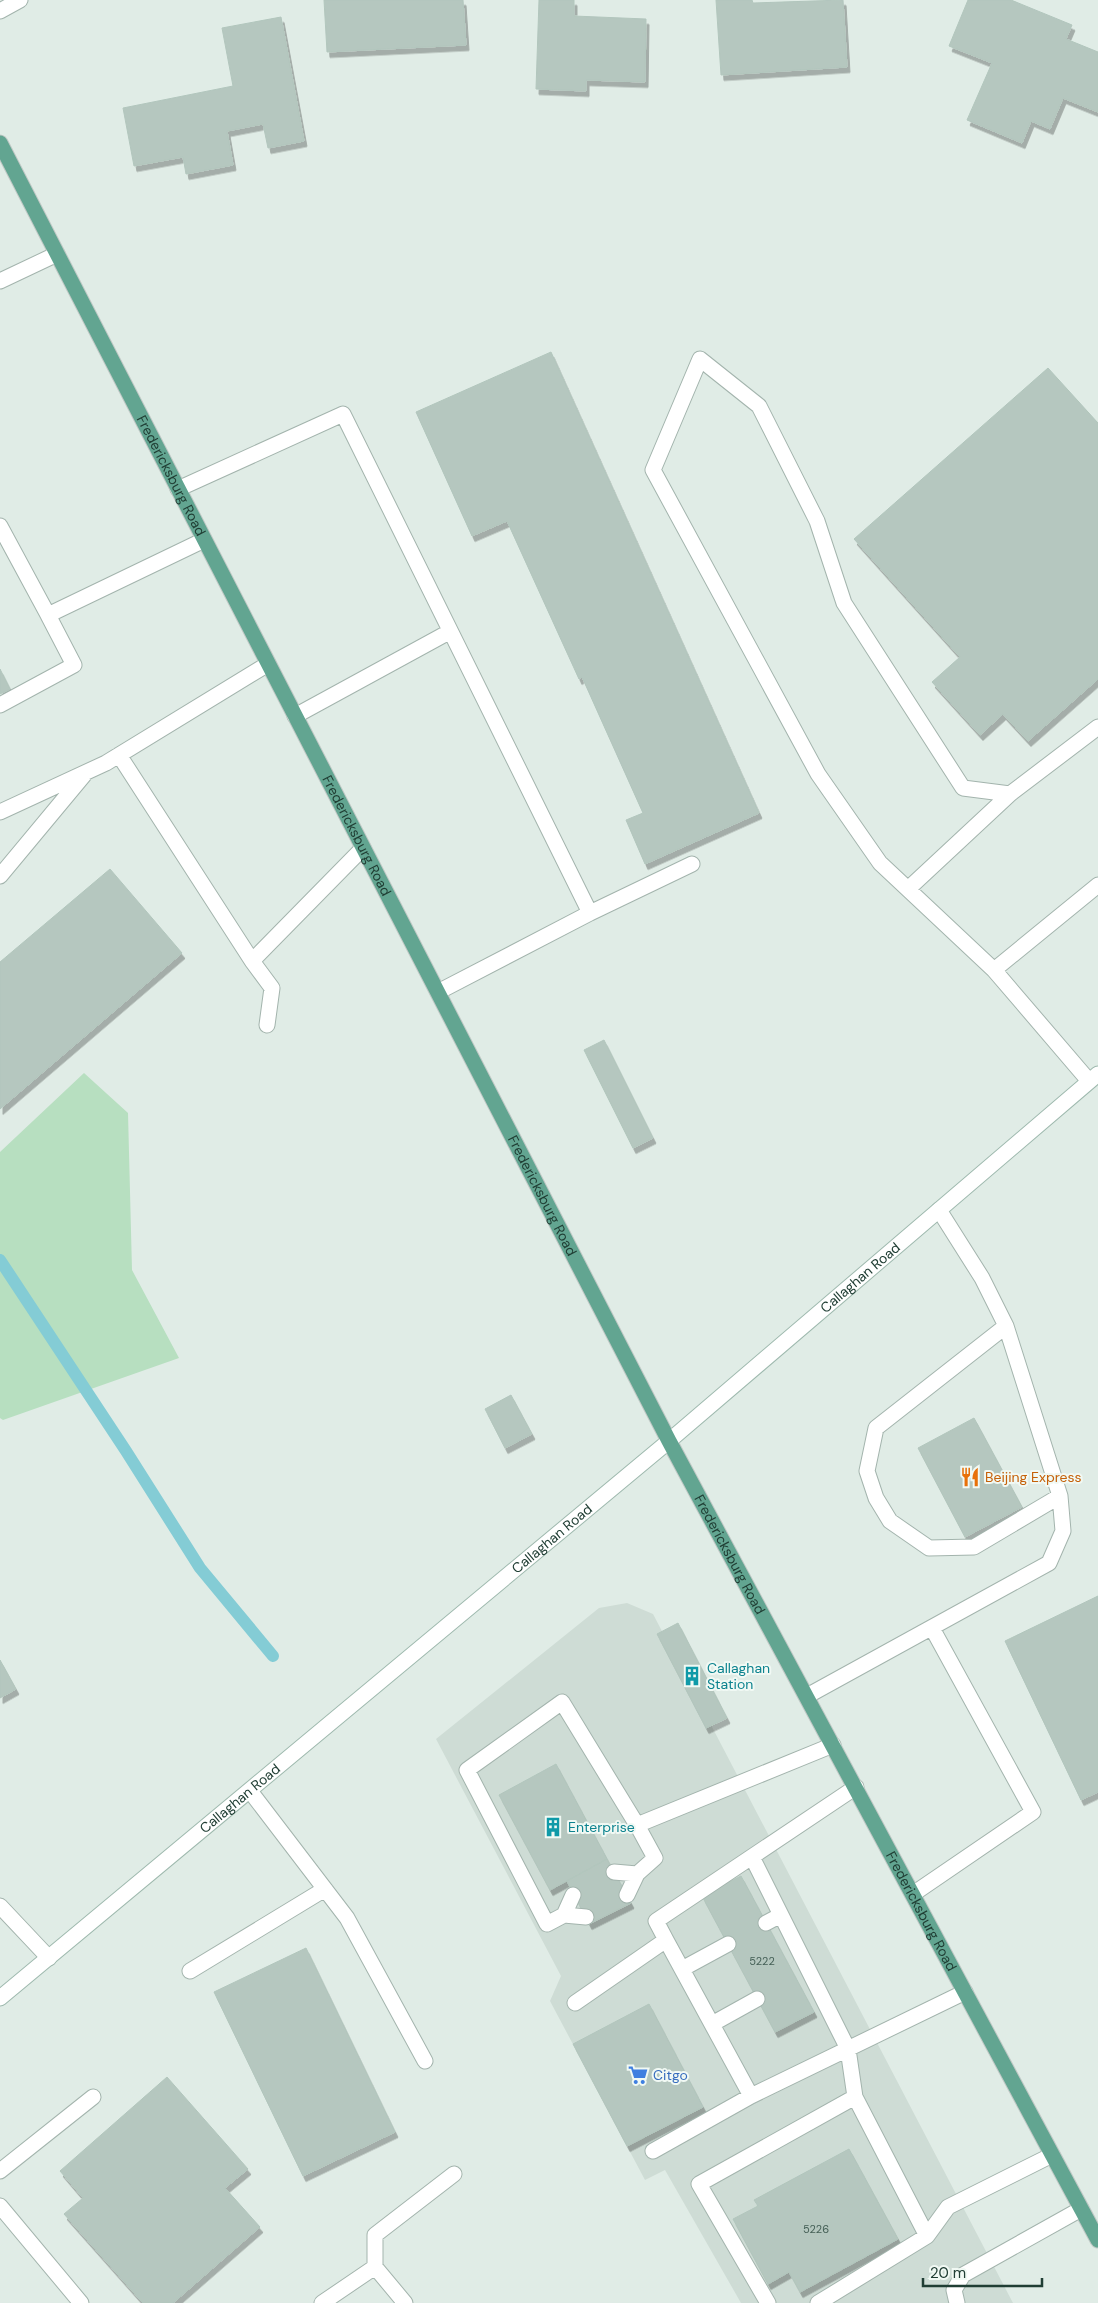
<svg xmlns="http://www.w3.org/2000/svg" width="1098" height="2303" font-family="'DM Sans',sans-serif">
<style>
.built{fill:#cedcd5}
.green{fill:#b7dfc0}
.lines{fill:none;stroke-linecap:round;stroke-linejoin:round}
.stream{stroke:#84ccd5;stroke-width:12}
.building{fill:#b5c7bf;stroke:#b2c6bd;filter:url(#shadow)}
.lane-casing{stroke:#a3b4ad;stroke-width:17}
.street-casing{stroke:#a3b4ad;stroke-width:17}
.secondary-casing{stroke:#9eb9ae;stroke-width:17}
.primary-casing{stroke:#c1c9c6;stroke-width:17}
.lane{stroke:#fff;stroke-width:15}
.street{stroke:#fff;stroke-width:15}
.secondary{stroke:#fff;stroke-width:15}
.primary{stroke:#62a591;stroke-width:15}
.labels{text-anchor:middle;stroke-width:4;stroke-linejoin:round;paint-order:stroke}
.number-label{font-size:11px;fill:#456057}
.street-label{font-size:14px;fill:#203e34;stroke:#f1f9f4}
.food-label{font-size:14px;fill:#c56008;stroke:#f1f9f4;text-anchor:start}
.culture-label{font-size:14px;fill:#0d838f;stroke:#f1f9f4;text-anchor:start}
.shop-label{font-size:14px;fill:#366cbe;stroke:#f1f9f4;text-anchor:start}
</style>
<defs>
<filter id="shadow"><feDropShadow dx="3" dy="5.5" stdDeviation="0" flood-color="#0004"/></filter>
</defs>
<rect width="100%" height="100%" fill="#e0ece6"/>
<path class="built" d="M627 1603 653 1614 1013 2303H741L665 2170 645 2180 550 2001 561 1976 436 1739 599 1608Z"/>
<path class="green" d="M84 1073 128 1113 132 1270 179 1358 3 1420 0 1418V1152Z"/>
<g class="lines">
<path class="stream" d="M0 1260 126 1451 200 1568 273 1656"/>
</g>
<path class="building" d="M324 0H463L466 45 327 52Z
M539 0H574V16L646 19 645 82 586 80V91L536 89Z
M716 0H752L753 3 843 0 847 67 721 75Z
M968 0H1011L1072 25 1066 39 1098 52V112L1063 98 1050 129 1031 121 1022 143 967 120 992 63 949 46Z
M281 17 304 141 268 148 263 124 227 131 233 165 186 174 183 157 134 166 123 108 233 86 222 28Z
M551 352 759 813 645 864 626 820 643 813 582 677 579 679 507 521 472 536 416 412Z
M1048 368 1098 423V679L1028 741 1003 714 980 735 932 682 960 657 854 539Z
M0 669 10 689 0 694Z
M110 869 182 953 0 1109V962Z
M604 1040 653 1138 633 1148 584 1050Z
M511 1395 532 1434 505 1448 485 1409Z
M974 1418 1022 1507 965 1537 918 1448Z
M1098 1596V1792L1081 1800 1005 1641Z
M678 1623 727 1718 706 1728 657 1634Z
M0 1660 16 1689 0 1698Z
M556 1764 607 1859 550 1890 499 1795Z
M607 1859 631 1903 589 1924 567 1881Z
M741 1876 814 2012 775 2032 702 1896Z
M306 1948 395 2132 303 2176 214 1992Z
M649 2004 703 2107 627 2146 573 2044Z
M167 2077 248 2169 225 2188 260 2227 173 2303H143L64 2214 83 2198 60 2171Z
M849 2149 898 2239 800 2292 789 2272 768 2284 733 2219 758 2206 754 2200Z"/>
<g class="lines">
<defs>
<path id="lane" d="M0 281 57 254
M178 489 343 414 590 913 438 992
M0 526 48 615
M0 705 74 665 48 615 204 540
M295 716 449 632
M119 755 252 961
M0 812 106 763 268 664
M0 876 84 775
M908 889 1010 794
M590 913 692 864
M994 970 1098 885
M267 1025 272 988 252 961 363 848
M1089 1081 994 970 880 863 818 774 653 470 700 359 759 406 817 521 844 603 963 788 1010 794 1098 727
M1006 1326 876 1428 867 1471 876 1498 890 1521 929 1548 974 1547 1060 1496
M807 1696 1049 1563 1063 1531 1060 1496 1006 1326 982 1278 939 1210
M856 1787 656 1921 666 1940 751 2096 965 1992
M250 1791 347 1918 425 2061
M752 1857 848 2049 855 2097
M614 1872 637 1874
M913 1894 1033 1812 932 1628
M627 1895 637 1874 655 1858 637 1825
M0 1906 49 1958
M564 1915 573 1895
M586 1917 564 1915 547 1924 467 1770 562 1702 637 1825 833 1745
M766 1923 781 1915
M682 1969 728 1944
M190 1971 325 1889
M575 2003 666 1940
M712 2024 757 1999
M653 2151 751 2096
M0 2171 93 2097
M0 2206 81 2303
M375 2267V2235L454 2174
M322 2303 375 2267 405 2303
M768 2303 699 2184 855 2097 927 2236
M818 2303 927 2236 948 2207 1052 2155
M957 2303 954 2290 963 2275 1081 2209"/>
<path id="street" d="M0 11 20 0"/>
<g id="secondary">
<path id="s1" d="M0 1998 669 1441 1098 1074"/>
</g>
<g id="primary">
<path id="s2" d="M0 143 669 1441 1098 2240"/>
</g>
</defs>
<use href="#lane" class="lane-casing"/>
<use href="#street" class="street-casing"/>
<use href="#secondary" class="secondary-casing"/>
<use href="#primary" class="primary-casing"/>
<use href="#lane" class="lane"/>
<use href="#street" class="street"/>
<use href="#secondary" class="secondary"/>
<use href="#primary" class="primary"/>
</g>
<defs>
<symbol id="restaurant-bare" viewBox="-9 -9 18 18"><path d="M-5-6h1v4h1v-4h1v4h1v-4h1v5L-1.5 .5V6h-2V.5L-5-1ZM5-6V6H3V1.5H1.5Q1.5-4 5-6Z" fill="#e8710a" stroke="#f1f9f4" stroke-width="2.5" paint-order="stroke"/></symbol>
<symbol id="building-bare" viewBox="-9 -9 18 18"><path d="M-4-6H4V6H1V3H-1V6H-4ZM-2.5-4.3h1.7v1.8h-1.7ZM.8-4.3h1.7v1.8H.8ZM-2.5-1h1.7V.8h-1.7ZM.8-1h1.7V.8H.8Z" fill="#0f9aa8" stroke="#f1f9f4" stroke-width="2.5" paint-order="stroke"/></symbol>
<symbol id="supermarket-bare" viewBox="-9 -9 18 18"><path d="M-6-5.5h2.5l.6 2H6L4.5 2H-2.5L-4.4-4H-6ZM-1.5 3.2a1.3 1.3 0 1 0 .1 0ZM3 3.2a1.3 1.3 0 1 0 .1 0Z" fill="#3f7fe0" stroke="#f1f9f4" stroke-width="2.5" paint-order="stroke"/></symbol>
</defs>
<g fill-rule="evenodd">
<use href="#restaurant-bare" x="956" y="1463" width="28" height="28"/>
<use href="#building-bare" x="678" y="1662" width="28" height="28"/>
<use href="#building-bare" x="539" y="1813" width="28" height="28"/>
<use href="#supermarket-bare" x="624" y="2061" width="28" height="28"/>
</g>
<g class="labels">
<g class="number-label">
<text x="762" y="1965">5222</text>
<text x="816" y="2233">5226</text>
</g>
<g class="street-label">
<text dy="5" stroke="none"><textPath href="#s2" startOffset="374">Fredericksburg Road</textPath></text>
<text dy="5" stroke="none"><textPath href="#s2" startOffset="779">Fredericksburg Road</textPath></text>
<text dy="5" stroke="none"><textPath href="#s2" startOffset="1184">Fredericksburg Road</textPath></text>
<text dy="5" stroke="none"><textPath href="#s1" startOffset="1122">Callaghan Road</textPath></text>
<text dy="5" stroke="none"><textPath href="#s1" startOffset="718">Callaghan Road</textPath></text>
<text dy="5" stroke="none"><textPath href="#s2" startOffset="1589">Fredericksburg Road</textPath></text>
<text dy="5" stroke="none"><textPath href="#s1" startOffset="312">Callaghan Road</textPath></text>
<text dy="5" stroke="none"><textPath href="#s2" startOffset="1994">Fredericksburg Road</textPath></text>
</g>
<g class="food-label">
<text x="985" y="1482">Beijing Express</text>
</g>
<g class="culture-label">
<text x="707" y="1673">Callaghan<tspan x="707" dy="16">Station</tspan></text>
<text x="568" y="1832">Enterprise</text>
</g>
<g class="shop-label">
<text x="653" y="2080">Citgo</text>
</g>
</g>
<path d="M923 2278v8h119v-8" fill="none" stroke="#203e34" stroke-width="2.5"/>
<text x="930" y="2278" font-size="15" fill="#203e34" stroke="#f1f9f4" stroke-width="4" paint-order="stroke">20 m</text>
</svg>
